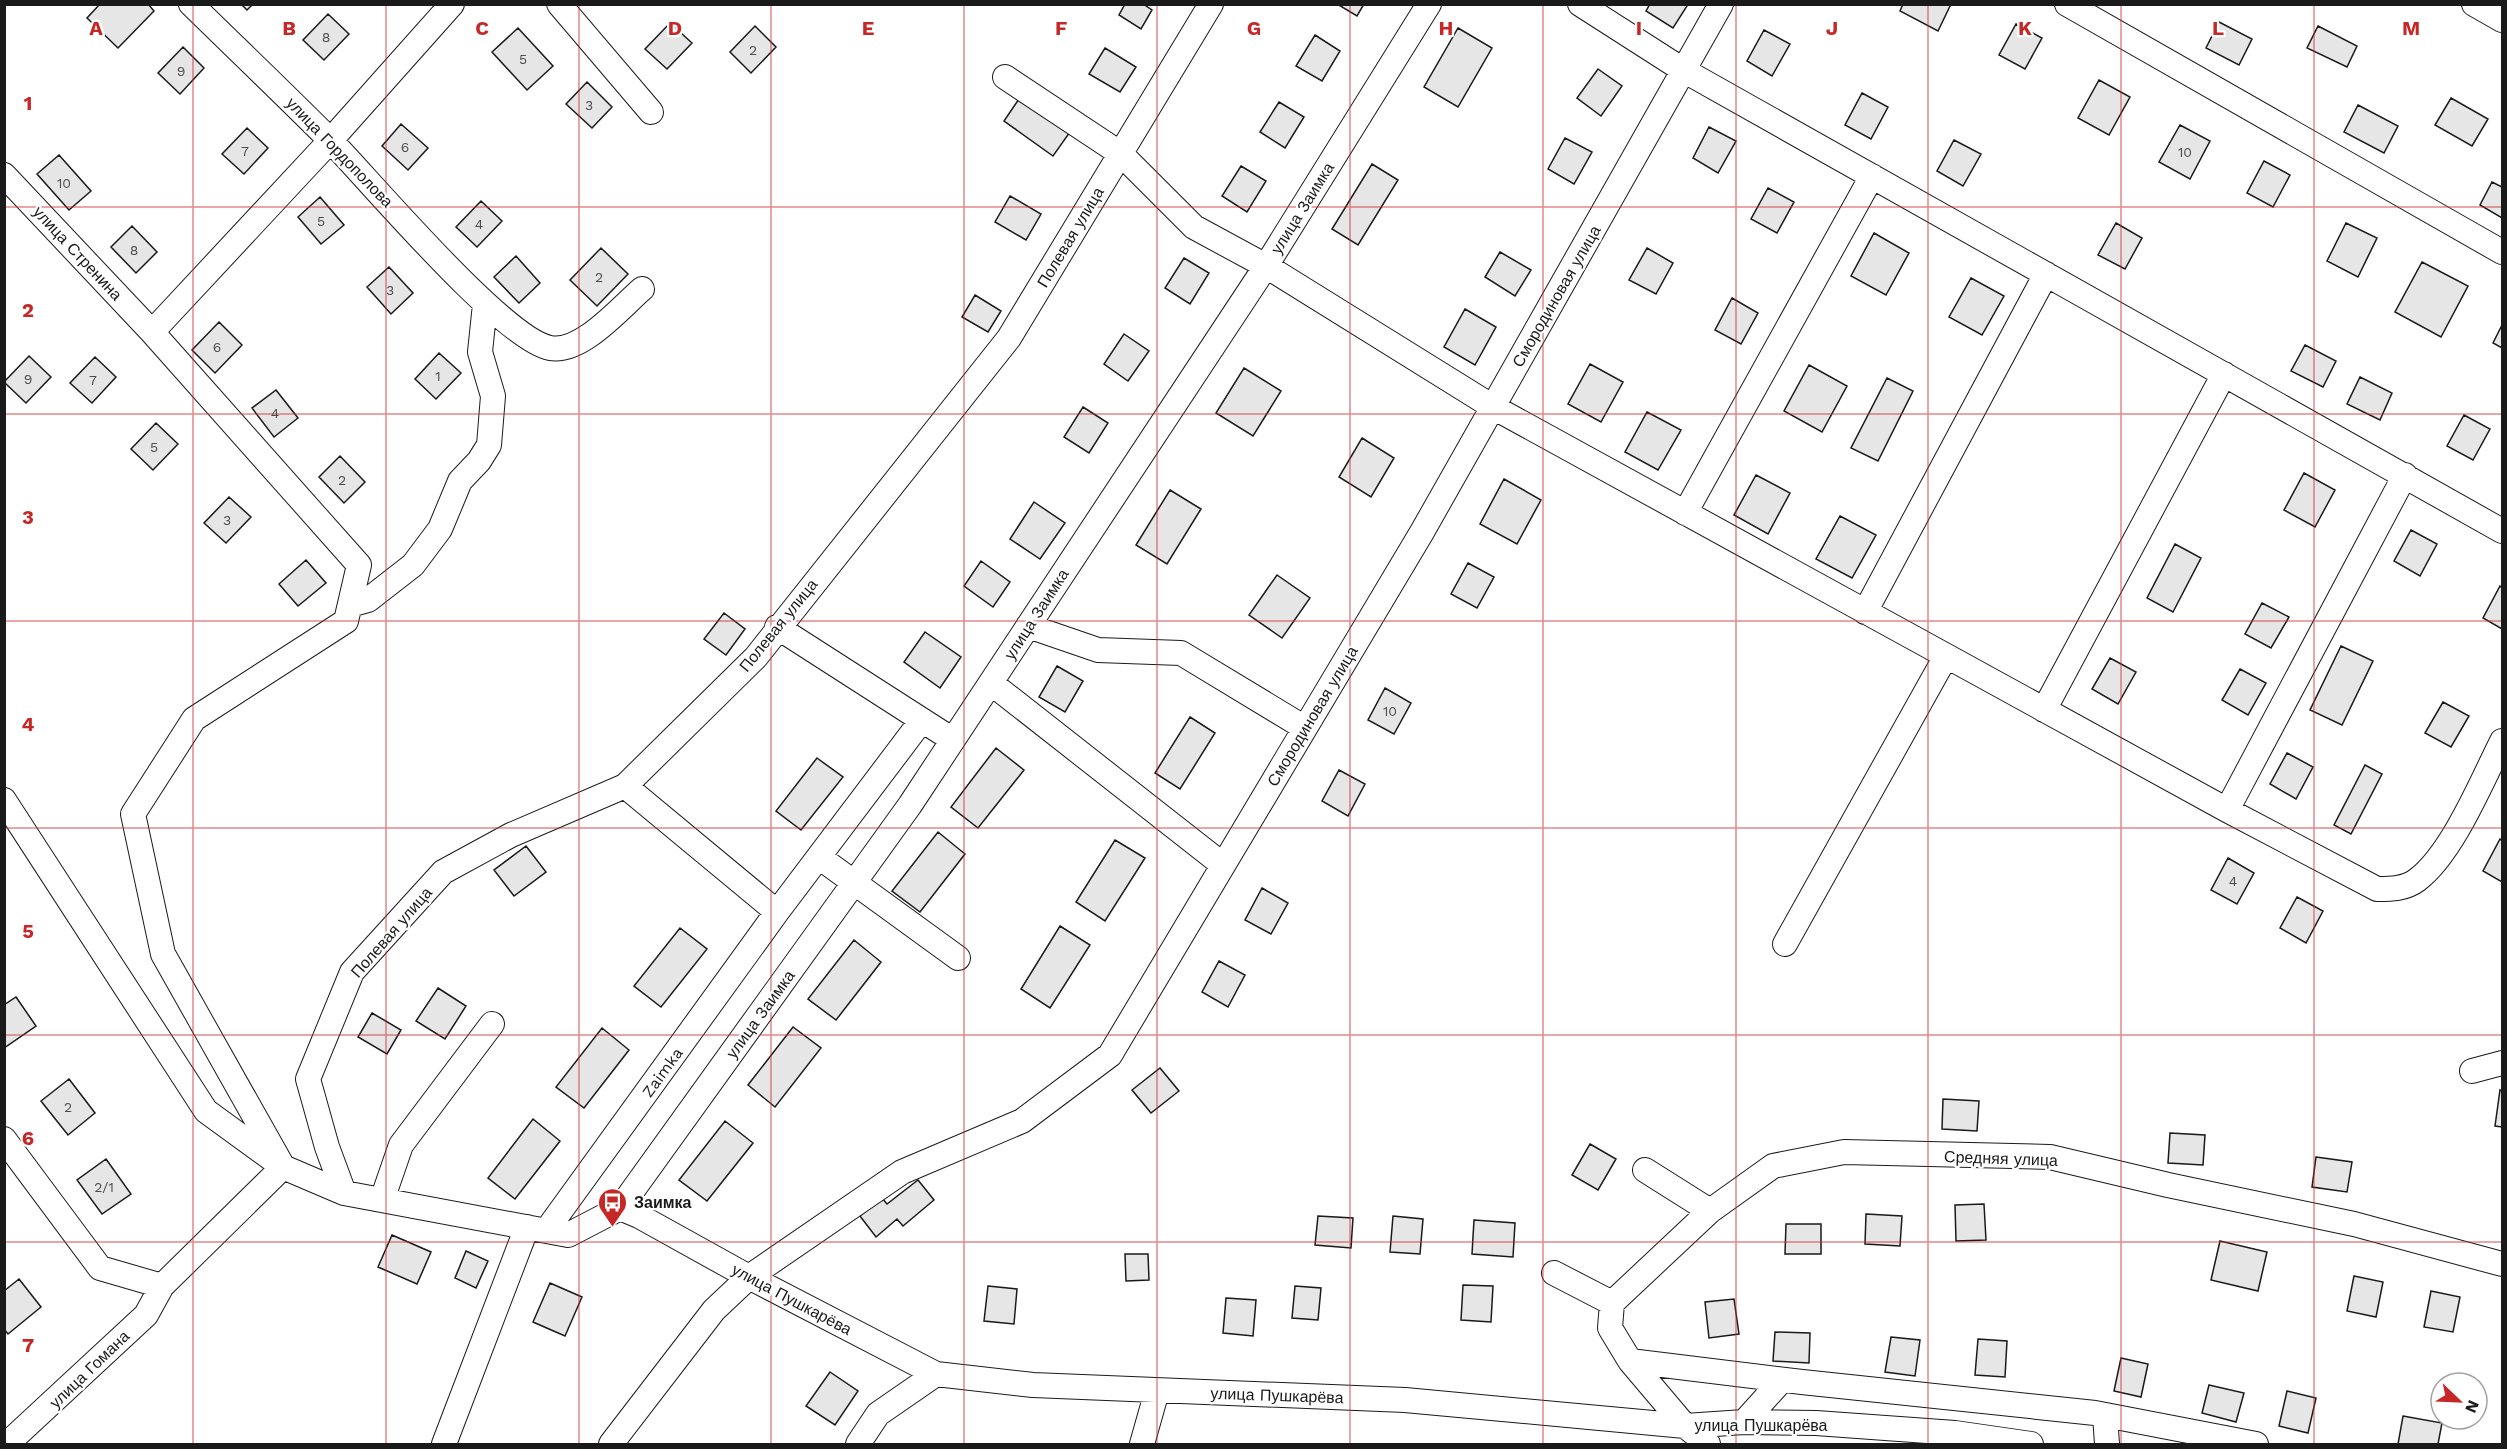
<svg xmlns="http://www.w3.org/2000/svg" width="2507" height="1449" font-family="'Work Sans',sans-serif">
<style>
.building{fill:#e6e6e6;stroke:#1a1a1a;stroke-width:1.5}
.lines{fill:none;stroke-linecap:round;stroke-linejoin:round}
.minor-casing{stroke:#1a1a1a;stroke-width:26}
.minor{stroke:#fff;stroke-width:24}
.grid{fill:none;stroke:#c62828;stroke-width:1.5;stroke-opacity:0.55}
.labels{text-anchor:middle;stroke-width:4.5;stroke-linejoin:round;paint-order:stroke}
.number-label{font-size:14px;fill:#4d4d4d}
.street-label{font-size:16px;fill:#1a1a1a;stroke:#fff}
.poi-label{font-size:16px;font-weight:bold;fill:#1a1a1a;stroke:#fff;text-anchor:start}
.grid-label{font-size:20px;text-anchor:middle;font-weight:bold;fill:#c62828;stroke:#fff;stroke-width:4.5;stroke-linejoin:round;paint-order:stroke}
</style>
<rect width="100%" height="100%" fill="#fff"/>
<path class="building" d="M100 4H148L154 11 118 48 87 18Z
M241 4H253L247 10Z
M1125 4H1143L1152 10 1141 29 1119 15Z
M1337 4H1364L1357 16Z
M1650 4H1686L1687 6 1673 28 1646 11Z
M1903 4H1951L1938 31 1900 11Z
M328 14 349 34 324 60 303 40Z
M2219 22 2252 39 2239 65 2206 48Z
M670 23 692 43 667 69 645 49Z
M2016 24 2042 38 2025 69 1999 55Z
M755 26 776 47 751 73 730 52Z
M2318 26 2357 46 2347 67 2307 48Z
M518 28 553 66 527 90 492 52Z
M1458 28 1492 48 1458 107 1424 87Z
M1764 30 1790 44 1772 76 1747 61Z
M1315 35 1340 51 1322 81 1296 66Z
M183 47 204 68 180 94 158 73Z
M1105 48 1136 67 1120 92 1089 74Z
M1598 69 1622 86 1601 116 1577 98Z
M2099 80 2130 97 2109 135 2078 118Z
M587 82 612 107 592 128 566 104Z
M1862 93 1888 107 1871 139 1845 125Z
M1021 96 1070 132 1053 156 1004 121Z
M2451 98 2488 119 2472 146 2435 125Z
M1279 102 1304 117 1285 148 1260 132Z
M2358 105 2398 126 2384 153 2344 132Z
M401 124 428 148 408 170 382 146Z
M2180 125 2210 141 2190 179 2159 162Z
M1709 127 1736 141 1718 173 1693 158Z
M247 128 268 148 244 174 222 154Z
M1565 138 1592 152 1574 184 1548 169Z
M1954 140 1981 154 1963 186 1937 171Z
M59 155 91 191 69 210 37 174Z
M2264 161 2290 175 2273 207 2247 193Z
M1372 164 1398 180 1358 245 1332 229Z
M1241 166 1266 181 1247 212 1222 196Z
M2492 182 2502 187V218L2480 205Z
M1768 188 1794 202 1777 233 1751 219Z
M1010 196 1041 214 1026 240 995 222Z
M320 197 344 225 321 244 298 217Z
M481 201 502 221 477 247 456 227Z
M2116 223 2142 238 2125 269 2098 255Z
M2346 223 2377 238 2358 277 2327 261Z
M132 226 157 252 136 273 111 247Z
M1874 233 1909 253 1886 295 1851 276Z
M601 248 628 274 597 306 570 280Z
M1647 248 1673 263 1656 294 1629 280Z
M1500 252 1531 270 1515 296 1485 277Z
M516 256 540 283 519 303 494 277Z
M1184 258 1209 273 1190 304 1165 288Z
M2422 262 2468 286 2441 337 2395 312Z
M389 267 413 293 391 314 367 287Z
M1971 278 2004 296 1982 335 1949 317Z
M975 295 1001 311 988 332 962 317Z
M1732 298 1758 313 1741 344 1715 330Z
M1465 309 1496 327 1475 365 1444 347Z
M219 322 242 345 215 373 192 350Z
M2502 325V348L2493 343Z
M1124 334 1149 351 1128 381 1104 364Z
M2305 345 2336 361 2323 387 2291 371Z
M439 353 461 373 436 399 415 379Z
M29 356 51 377 26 403 4 382Z
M95 357 116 377 92 403 70 383Z
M1590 364 1623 382 1601 422 1568 404Z
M1809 365 1847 386 1822 432 1784 411Z
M1244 368 1281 391 1253 436 1216 413Z
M2360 377 2392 393 2380 420 2347 404Z
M1887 378 1913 391 1878 461 1851 448Z
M276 390 298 418 274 437 252 408Z
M1083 407 1108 423 1089 453 1064 437Z
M1647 412 1681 430 1658 470 1625 452Z
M2464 415 2490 429 2473 460 2447 446Z
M156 423 178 444 153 470 131 449Z
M1362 438 1394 458 1371 497 1339 477Z
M340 456 365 482 344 503 319 477Z
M2304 473 2335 490 2315 527 2284 510Z
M1756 475 1790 493 1768 534 1734 515Z
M1504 479 1541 500 1517 544 1480 524Z
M1170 490 1201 509 1167 564 1136 545Z
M229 497 251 517 226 543 204 523Z
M1034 502 1065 523 1040 559 1010 539Z
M1840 516 1876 535 1852 578 1816 559Z
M2411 530 2437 544 2420 576 2394 561Z
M2175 544 2201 558 2173 612 2147 598Z
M306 560 326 583 298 606 279 584Z
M981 561 1010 582 993 607 964 586Z
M1468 563 1494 577 1477 608 1451 594Z
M1277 575 1310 598 1282 638 1249 615Z
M2500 586 2502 588V629L2483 618Z
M2262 603 2289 617 2271 648 2245 634Z
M724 613 745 629 726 655 704 639Z
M925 632 961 657 940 688 904 662Z
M2341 646 2373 661 2342 725 2310 710Z
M2110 658 2136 672 2118 704 2092 689Z
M1057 666 1083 681 1065 712 1039 697Z
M2240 669 2266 683 2248 715 2222 700Z
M1385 688 1411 703 1394 734 1368 720Z
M2443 702 2469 716 2451 747 2425 733Z
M1190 717 1215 733 1180 789 1155 773Z
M996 748 1024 770 978 828 951 807Z
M2287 753 2313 767 2296 799 2270 784Z
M817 758 843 777 801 830 776 811Z
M2365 765 2382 774 2351 834 2334 825Z
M1339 770 1365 784 1348 816 1322 801Z
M938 832 965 854 920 912 892 891Z
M2500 839 2502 841V882L2483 871Z
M1115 840 1145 858 1105 921 1076 902Z
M526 846 546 872 514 896 494 870Z
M2228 858 2254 873 2237 904 2211 890Z
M1262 888 1288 903 1271 934 1245 920Z
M2297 897 2323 911 2306 943 2280 928Z
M1060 926 1090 945 1050 1008 1021 989Z
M680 928 707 949 661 1007 634 986Z
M854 940 881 962 836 1020 808 999Z
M1219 961 1245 975 1228 1007 1202 992Z
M438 988 466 1006 445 1039 416 1021Z
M16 997 36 1026 4 1048V1005Z
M372 1013 401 1030 387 1054 358 1037Z
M793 1027 821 1048 775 1107 748 1085Z
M602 1028 629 1050 584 1108 556 1087Z
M1160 1068 1179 1091 1151 1113 1132 1090Z
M69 1079 95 1113 68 1135 41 1101Z
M2500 1090 2502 1091V1127L2495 1126Z
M1943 1099 1979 1101 1977 1131 1942 1129Z
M533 1119 560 1141 515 1199 488 1178Z
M725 1121 753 1143 707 1201 679 1180Z
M2170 1133 2205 1135 2203 1165 2168 1163Z
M1590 1144 1616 1159 1598 1190 1572 1175Z
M2316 1157 2352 1162 2347 1192 2312 1187Z
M106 1159 131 1194 102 1214 77 1180Z
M918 1180 934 1200 903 1226 897 1219 876 1237 860 1216 882 1198 887 1204Z
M1984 1204 1986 1240 1956 1241 1955 1205Z
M1866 1214 1902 1216 1900 1246 1865 1244Z
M1318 1216 1353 1218 1351 1248 1315 1245Z
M1393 1216 1423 1219 1420 1254 1390 1252Z
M1474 1220 1515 1223 1513 1257 1472 1254Z
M1786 1224H1821V1254H1785Z
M392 1235 431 1252 417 1284 378 1267Z
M2220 1241 2267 1252 2258 1291 2211 1280Z
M466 1251 488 1261 476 1288 455 1278Z
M1125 1254H1148L1149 1280 1126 1281Z
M2354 1276 2383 1282 2376 1317 2347 1311Z
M19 1279 41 1307 8 1334 4 1329V1291Z
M550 1283 582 1297 565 1336 533 1322Z
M1463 1285 1493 1286 1491 1322 1461 1320Z
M988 1286 1017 1289 1014 1324 984 1321Z
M1295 1286 1321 1288 1318 1320 1292 1318Z
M2431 1291 2460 1297 2453 1332 2424 1327Z
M1226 1298 1256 1300 1253 1336 1223 1333Z
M1734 1299 1739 1334 1709 1338 1705 1302Z
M1775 1332 1810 1333 1809 1363 1773 1361Z
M1891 1337 1920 1340 1915 1376 1885 1372Z
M1978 1339 2007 1341 2005 1377 1975 1375Z
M2121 1358 2148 1364 2141 1397 2114 1391Z
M830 1372 858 1391 835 1425 806 1406Z
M2209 1385 2244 1393 2236 1422 2202 1413Z
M2287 1391 2316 1398 2308 1433 2279 1426Z
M2403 1416 2442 1423 2438 1444H2398Z"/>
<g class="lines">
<defs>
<path id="minor" d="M191 4C238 50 285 95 331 141 371 182 503 339 550 348 581 354 620 308 642 289
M559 4 651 112
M1580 4 1683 70 2502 531
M2067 4 2502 252
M2474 4 2502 20
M1005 77 1121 154 1194 227 1266 266 1493 407 2227 810 2377 889C2391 889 2405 889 2417 880 2452 854 2482 781 2502 741
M4 175 152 332
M1685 513 1872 176
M350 605 368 600 413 565 440 529 460 481 479 461 489 445 493 396 480 352 485 304
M1865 612 2046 274
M1028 626 1098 650 1181 653 1305 728
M777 627 953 740
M991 683 1223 865
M2044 710 2224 374
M625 786 777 912
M4 800 206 1111 283 1167 344 1193 568 1235 620 1208 639 1216 749 1277 936 1374 1033 1385 1405 1400 1685 1426 1744 1422 1816 1423 1955 1433 2031 1444
M2227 810 2405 475
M819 857 958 958
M1785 944 1946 656
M2472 1071 2502 1063
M4 1139 100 1268 162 1286 283 1167 163 954 133 814 194 719 346 621 359 565 152 332 330 141 452 4
M1645 1170 1710 1211
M344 1193 327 1147 308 1079 352 972 443 872 511 835 625 786 756 657 1009 338 1211 4
M382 1200 401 1145 492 1024
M620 1208 910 805 1266 266 1429 4
M546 1231 777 912 922 720
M1554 1273 1612 1303
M1612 1303 1710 1211 1773 1166 1844 1152 2050 1157 2168 1185 2354 1224 2502 1264
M1612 1303 1610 1328 1630 1361 1685 1426 1708 1444
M1630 1361 1802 1382 2095 1413 2256 1444
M2105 1415 2107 1444
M1744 1422 1782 1380
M7 1444 146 1315 162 1286
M444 1444 527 1227
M611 1444 714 1310 749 1277 902 1172 1022 1121 1110 1055 1422 532 1721 4
M858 1444 878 1414 936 1374
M1142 1444 1157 1391"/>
</defs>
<use href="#minor" class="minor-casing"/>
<use href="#minor" class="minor"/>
</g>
<path class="grid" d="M193 4V1444M386 4V1444M579 4V1444M771 4V1444M964 4V1444M1157 4V1444M1350 4V1444M1543 4V1444M1736 4V1444M1928 4V1444M2121 4V1444M2314 4V1444M4 207H2502M4 414H2502M4 621H2502M4 828H2502M4 1035H2502M4 1242H2502"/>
<defs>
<symbol id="bus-pin" viewBox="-11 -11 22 30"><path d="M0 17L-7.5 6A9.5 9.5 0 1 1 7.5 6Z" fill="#c62828" stroke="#fff"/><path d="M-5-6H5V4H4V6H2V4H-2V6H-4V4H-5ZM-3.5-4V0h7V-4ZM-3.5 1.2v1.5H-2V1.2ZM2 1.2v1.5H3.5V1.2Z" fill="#fff"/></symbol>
</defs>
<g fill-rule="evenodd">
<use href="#bus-pin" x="596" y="1186" width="33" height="45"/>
</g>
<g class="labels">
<g class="number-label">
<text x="326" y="42">8</text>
<text x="753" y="55">2</text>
<text x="523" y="64">5</text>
<text x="181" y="76">9</text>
<text x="589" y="110">3</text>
<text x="405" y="152">6</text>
<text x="245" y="156">7</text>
<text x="2185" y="157">10</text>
<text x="64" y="188">10</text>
<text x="321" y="226">5</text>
<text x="479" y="229">4</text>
<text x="134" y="255">8</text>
<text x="599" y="282">2</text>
<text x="390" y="295">3</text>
<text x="217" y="352">6</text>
<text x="438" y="381">1</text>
<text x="28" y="384">9</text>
<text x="93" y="385">7</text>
<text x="275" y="418">4</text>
<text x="154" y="452">5</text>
<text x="342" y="485">2</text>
<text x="227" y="525">3</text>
<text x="1390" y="716">10</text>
<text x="2233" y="886">4</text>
<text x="68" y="1112">2</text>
<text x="104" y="1192">2/1</text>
</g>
<g class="street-label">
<text transform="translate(340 152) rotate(46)" y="6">улица Гордополова</text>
<text transform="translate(1302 208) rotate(-58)" y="6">улица Заимка</text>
<text transform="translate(1070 237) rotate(-59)" y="6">Полевая улица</text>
<text transform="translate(78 253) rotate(47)" y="6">улица Стренина</text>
<text transform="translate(1556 296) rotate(-60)" y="6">Смородиновая улица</text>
<text transform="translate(1036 614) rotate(-57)" y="6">улица Заимка</text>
<text transform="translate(778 625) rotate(-51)" y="6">Полевая улица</text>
<text transform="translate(1312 716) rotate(-59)" y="6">Смородиновая улица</text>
<text transform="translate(391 932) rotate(-49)" y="6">Полевая улица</text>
<text transform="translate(760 1014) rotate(-54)" y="6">улица Заимка</text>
<text transform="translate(662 1072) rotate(-54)" y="6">Zaimka</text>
<text transform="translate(2001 1158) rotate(2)" y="6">Средняя улица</text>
<text transform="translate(792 1299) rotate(28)" y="6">улица Пушкарёва</text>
<text transform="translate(89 1369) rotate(-44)" y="6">улица Гомана</text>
<text transform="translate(1277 1395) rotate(2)" y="6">улица Пушкарёва</text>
<text x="1761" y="1431">улица Пушкарёва</text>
</g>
<g class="poi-label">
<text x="634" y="1208">Заимка</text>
</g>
</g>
<g class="grid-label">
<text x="96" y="35">A</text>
<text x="289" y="35">B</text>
<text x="482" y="35">C</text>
<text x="675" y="35">D</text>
<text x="868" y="35">E</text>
<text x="1061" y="35">F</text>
<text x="1254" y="35">G</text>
<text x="1446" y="35">H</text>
<text x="1639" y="35">I</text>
<text x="1832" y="35">J</text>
<text x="2025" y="35">K</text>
<text x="2218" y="35">L</text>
<text x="2411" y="35">M</text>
<text x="28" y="110">1</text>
<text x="28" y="317">2</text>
<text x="28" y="524">3</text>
<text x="28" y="731">4</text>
<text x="28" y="938">5</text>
<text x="28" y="1145">6</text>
<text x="28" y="1352">7</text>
</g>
<rect width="2507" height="1449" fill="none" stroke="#1a1a1a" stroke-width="12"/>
<g transform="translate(2459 1401) rotate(113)"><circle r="28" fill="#ffffff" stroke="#a3a3a3" stroke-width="1.5"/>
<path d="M0-4.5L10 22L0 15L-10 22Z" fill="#c62828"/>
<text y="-9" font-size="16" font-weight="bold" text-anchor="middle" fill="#1a1a1a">N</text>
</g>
</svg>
